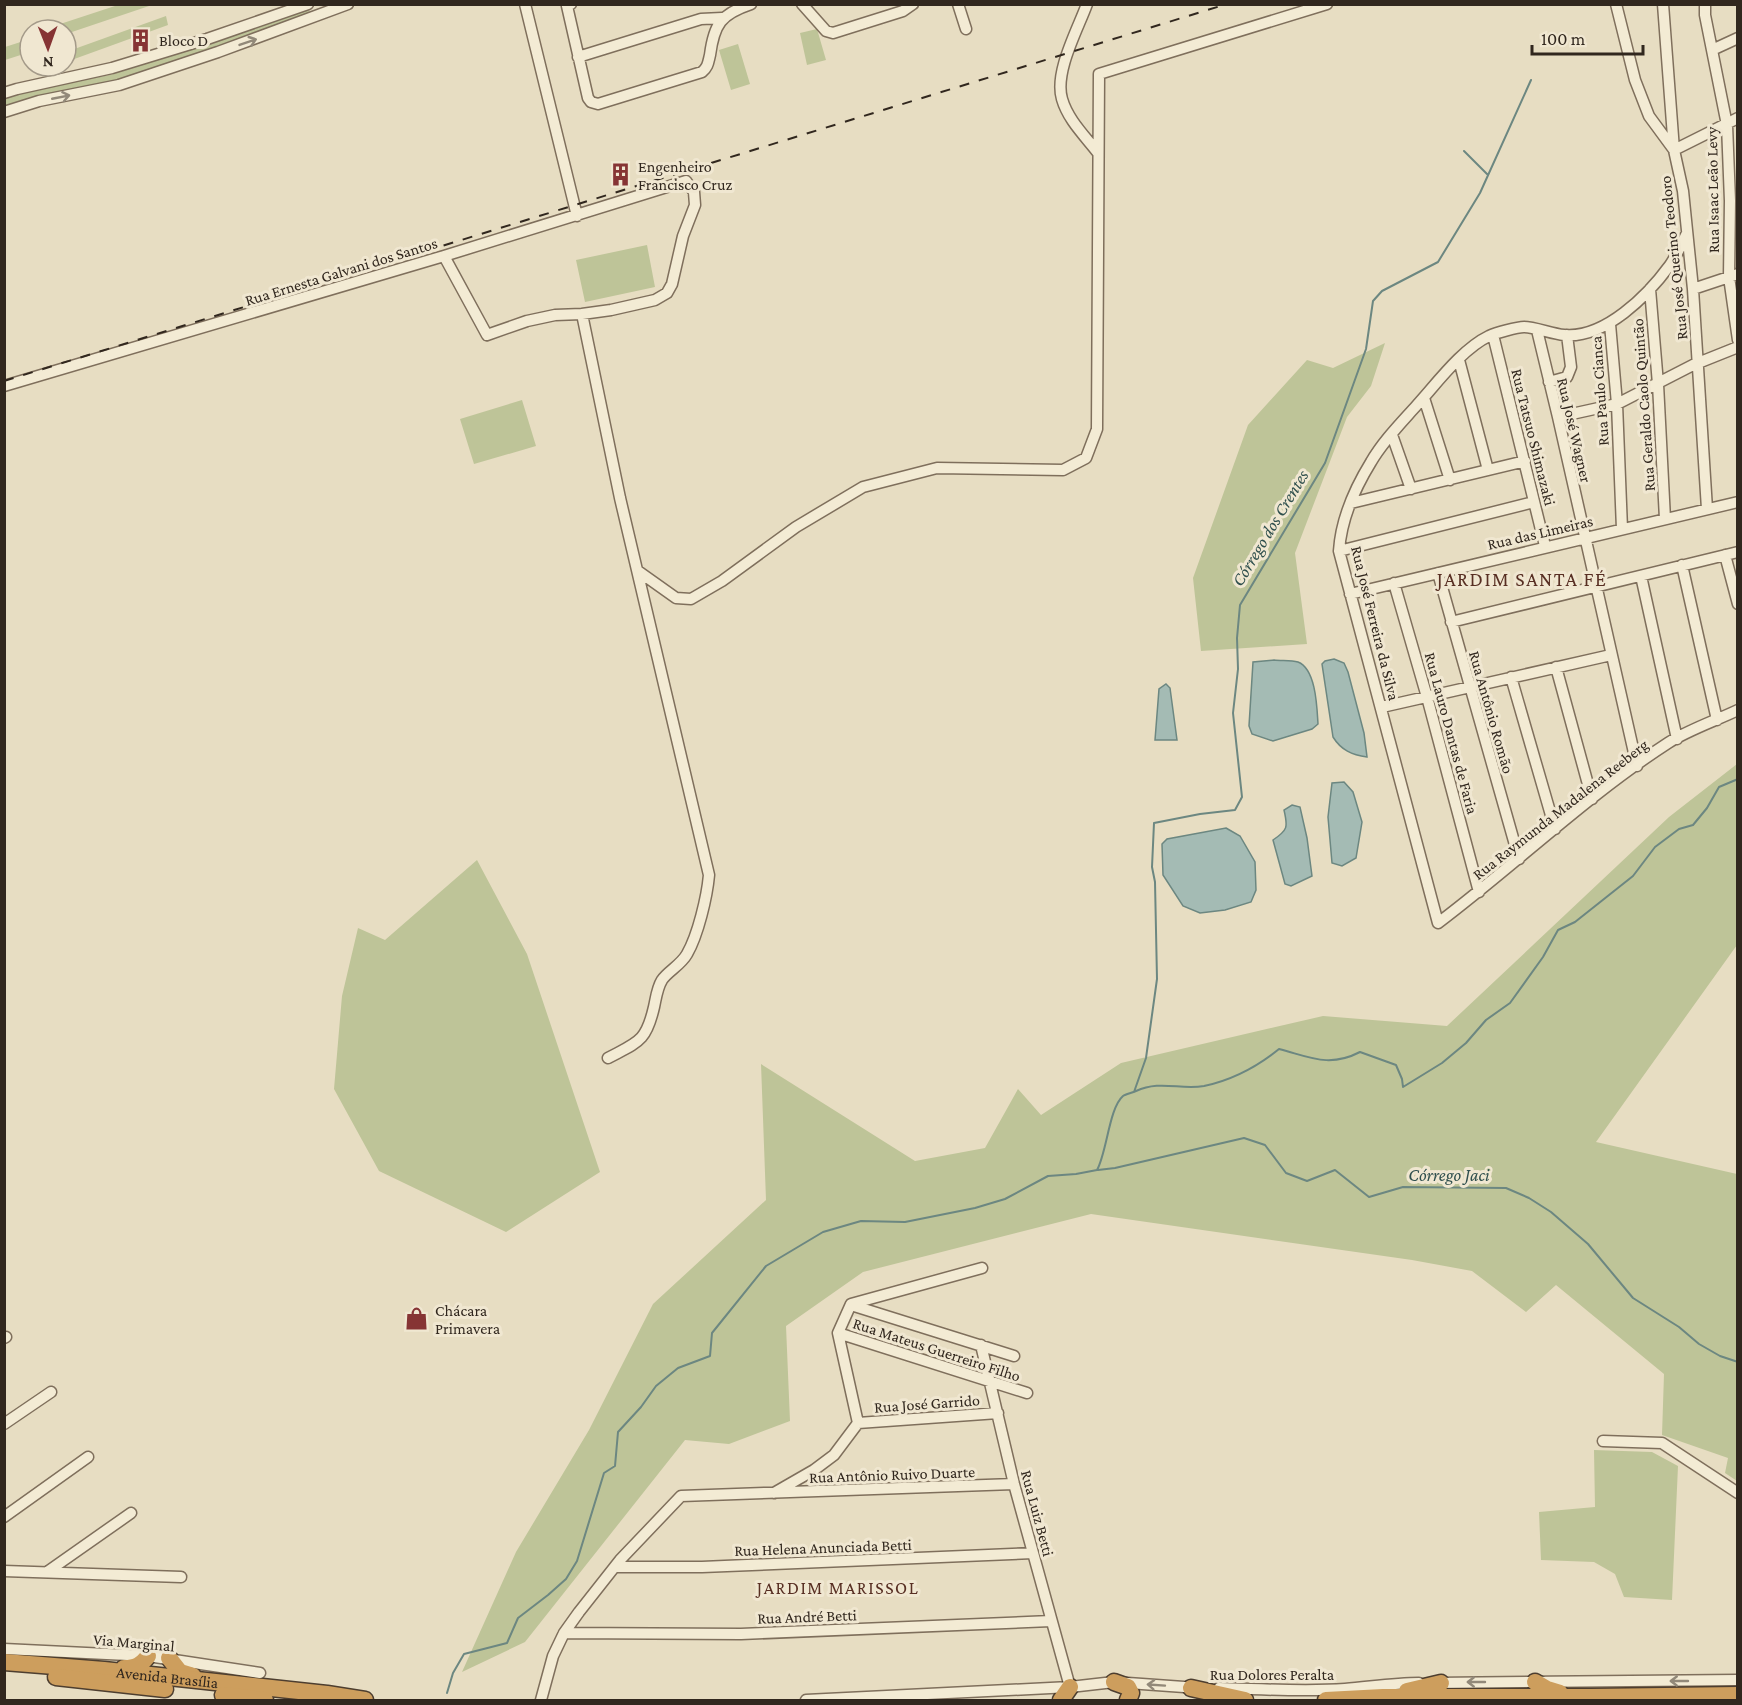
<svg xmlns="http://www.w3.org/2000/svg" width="1742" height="1705" font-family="'Crimson Pro',serif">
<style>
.green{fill:#bec498}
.water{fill:#a4bbb4;stroke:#6c8781;stroke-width:1.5}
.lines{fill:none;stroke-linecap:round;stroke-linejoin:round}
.stream{stroke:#6c8781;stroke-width:2}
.minor-casing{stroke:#7f6f5c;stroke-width:13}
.highway-casing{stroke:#4d3e2f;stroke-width:19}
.minor{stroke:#f3ebd4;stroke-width:10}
.highway{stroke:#cd9e5d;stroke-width:16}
.rail{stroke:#31271e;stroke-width:2;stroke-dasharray:10 10;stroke-linecap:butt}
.oneway{stroke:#928979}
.labels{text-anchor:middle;stroke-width:6;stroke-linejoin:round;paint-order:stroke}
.poi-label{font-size:16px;fill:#31271e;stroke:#f0e7d1;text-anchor:start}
.street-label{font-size:16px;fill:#31271e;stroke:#f0e7d1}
.water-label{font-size:18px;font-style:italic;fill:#2f4f4d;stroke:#f0e7d1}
.neighbourhood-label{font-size:18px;letter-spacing:1.5px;fill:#582f23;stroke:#f0e7d1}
.quarter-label{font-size:20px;letter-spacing:1.5px;fill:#582f23;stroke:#f0e7d1}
</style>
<rect width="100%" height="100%" fill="#e7ddc2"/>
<path class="green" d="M118 5H152L66 34V30H52L51 27Z
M306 9 311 13 119 83 5 108 4 99 46 87 110 75Z
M166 16 168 25 66 62V52Z
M817 29 826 60 807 65 800 33Z
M30 39V52L5 60V47Z
M738 44 750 84 731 90 719 50Z
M647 245 655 287 585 302 576 260Z
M1385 343 1371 386 1347 417 1295 553 1307 644 1201 651 1193 578 1248 425 1307 360 1333 368Z
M522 400 536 446 474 464 460 419Z
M1737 764V945L1596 1142 1737 1174V1481L1725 1473 1728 1458 1662 1435 1664 1374 1556 1285 1526 1312 1472 1271 1412 1260 1091 1214 863 1272 786 1326 790 1421 729 1444 685 1440 525 1642 462 1672 516 1552 589 1430 653 1304 766 1200 761 1064 915 1161 985 1148 1018 1089 1041 1115 1121 1063 1323 1016 1447 1026 1669 817Z
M477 860 527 954 600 1172 506 1232 379 1171 334 1089 342 996 358 928 385 940Z
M1594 1450 1652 1452 1678 1466 1672 1600 1624 1597 1615 1574 1594 1562 1541 1560 1539 1512 1595 1507Z"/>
<path class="water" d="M1334 659 1344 663 1348 672 1364 733 1367 757C1352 755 1341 750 1333 737L1322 664 1325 661Z
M1274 660C1281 661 1291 660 1298 662 1316 669 1317 707 1318 724L1312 729 1273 741 1252 734 1249 726 1253 662Z
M1166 684 1170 688 1177 740H1155L1159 689Z
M1344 782 1353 792 1362 822 1356 858 1342 866 1332 863 1328 817 1332 783Z
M1292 805 1300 807 1307 838 1312 876 1291 886 1285 884 1273 840C1288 830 1288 827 1284 810Z
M1226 828 1240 836 1255 862 1256 890 1251 902 1225 910 1200 913 1183 906 1163 875 1162 844 1167 839Z"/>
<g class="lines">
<path class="stream" d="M1464 151 1487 174
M1134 1092 1146 1058 1157 979 1155 882 1152 867 1154 823 1200 814 1235 810 1242 797 1233 713 1238 669 1237 638 1240 605 1325 463 1366 349 1373 301 1382 291 1438 262 1480 193 1531 80
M1098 1170 1115 1168 1244 1138 1265 1145 1286 1173 1307 1181 1335 1170 1369 1197 1403 1187 1506 1188 1529 1198 1551 1212 1588 1244 1633 1298 1679 1327 1699 1344 1720 1356 1738 1362
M447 1693 453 1673 464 1654 507 1643 518 1618 548 1595 566 1579 577 1561 604 1473 615 1466 618 1432 641 1407 656 1386 678 1368 710 1356 712 1333 766 1266 823 1232 861 1221 905 1222 975 1208 1005 1199 1048 1176 1076 1174 1097 1170C1107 1152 1109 1108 1123 1096 1126 1094 1132 1093 1136 1091 1160 1080 1180 1090 1204 1086 1232 1080 1258 1066 1279 1049 1310 1057 1329 1068 1360 1052L1396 1065 1402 1079 1403 1087 1442 1063 1466 1043 1486 1020 1510 1003 1543 957 1558 930 1575 922 1633 876 1655 847 1679 829 1693 825 1707 808 1719 787 1738 779"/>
<defs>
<path id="minor" d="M525 4 577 216
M571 4 567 6 588 98 591 102 598 104 702 72C708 67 708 63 710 55 714 24 721 14 751 4
M802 4 826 31 833 33 903 11 913 4
M958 4 966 29
M1087 4C1078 29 1054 72 1062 99 1068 120 1085 136 1098 153
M1616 4 1635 80 1649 116 1674 150 1738 118
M1663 4 1674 150 1683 191 1693 289 1707 509
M1705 4V15L1727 125 1730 201 1729 277 1738 340
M1712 50 1738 38
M578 57 701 19 722 18
M4 93 17 89 112 68 207 39 308 4
M4 112 39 101 119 85 218 52 348 4
M1687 233C1682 243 1677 255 1670 265 1648 295 1605 339 1564 335 1552 334 1535 327 1524 327 1517 327 1496 333 1489 336 1462 349 1437 383 1417 405 1401 423 1383 441 1371 462 1355 488 1341 520 1339 551L1438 923C1515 865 1586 796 1668 743 1688 730 1715 721 1738 710
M1650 289 1658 384 1665 519
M1693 289 1738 274
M582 314 620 498 709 875C707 897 698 935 687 954 681 965 668 971 662 980 657 988 656 998 654 1007 646 1042 638 1042 608 1058
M1610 324 1617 404 1622 529
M1537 330 1558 417 1637 766
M1493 335 1545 546
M1459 360 1488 470
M1549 382 1567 377 1571 367 1567 335
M4 386 444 256 686 181 694 192 695 205 683 236 672 284 667 293 655 300 611 310 582 314 555 315 527 321 487 335 444 256
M1424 398 1450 480
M1558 417 1617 404 1693 365 1738 347
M1392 435 1411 489
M1351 503 1525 461
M1339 551 1534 502
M1725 555 1738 604
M1682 565 1717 720
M638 571 676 598 691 599 722 581 796 527 863 487 937 468 1063 470 1086 458 1097 429 1099 74 1327 4
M1438 573 1519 859
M1641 576 1677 739
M1394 583 1427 697 1479 892
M1350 594 1738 502
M1451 622 1738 552
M1556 667 1592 799
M1511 677 1555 829
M1382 707 1611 655
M851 1305 1014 1356
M838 1333 1027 1393
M4 1338 6 1337
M981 1345 1014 1484 1070 1687
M858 1423 998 1413
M4 1424 51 1392
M1603 1441 1662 1443 1738 1493
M774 1493 814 1470 834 1455 858 1423 838 1333 851 1304 982 1268
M4 1517 88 1457
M615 1567H702L1033 1553
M4 1571 181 1577
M47 1572 131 1513
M564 1633 741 1634 1051 1621
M4 1649 148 1656 260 1673
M1435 1683 1738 1680
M1219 1688C1261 1689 1303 1692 1345 1689 1370 1687 1394 1683 1419 1683
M541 1700 553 1656 564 1633 579 1612 620 1560 681 1496 1014 1484
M806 1700 1070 1687 1114 1682 1198 1688"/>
<g id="highway">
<path d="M169 1658 180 1672 193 1676"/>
<path id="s1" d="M4 1662 104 1670 327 1694 365 1700"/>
<path d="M124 1668C136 1668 141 1665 148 1656"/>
<path d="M56 1677 165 1689"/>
<path d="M1114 1682 1128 1687 1131 1693 1128 1700"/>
<path d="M1535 1682 1547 1689 1560 1693"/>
<path d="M1191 1688 1245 1700"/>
<path d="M1407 1691 1441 1683"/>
<path d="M223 1695 265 1700"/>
<path d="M1061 1700 1070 1687"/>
<path d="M1326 1700 1383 1697H1591L1738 1695"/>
</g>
</defs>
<use href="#minor" class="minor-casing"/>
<use href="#highway" class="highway-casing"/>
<use href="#minor" class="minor"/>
<use href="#highway" class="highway"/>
<path class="rail" d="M4 381 1227 4"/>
</g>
<defs><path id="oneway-shaft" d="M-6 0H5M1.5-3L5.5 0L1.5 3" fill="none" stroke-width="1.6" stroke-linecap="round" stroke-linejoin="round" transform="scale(1.5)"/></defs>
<g class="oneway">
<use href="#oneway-shaft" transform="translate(248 42) rotate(-19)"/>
<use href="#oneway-shaft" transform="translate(61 97) rotate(-11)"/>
<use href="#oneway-shaft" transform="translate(1679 1681) rotate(180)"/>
<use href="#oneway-shaft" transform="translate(1476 1682) rotate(180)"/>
<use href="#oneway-shaft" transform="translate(1156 1685) rotate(-176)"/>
</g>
<defs>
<symbol id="building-bare" viewBox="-9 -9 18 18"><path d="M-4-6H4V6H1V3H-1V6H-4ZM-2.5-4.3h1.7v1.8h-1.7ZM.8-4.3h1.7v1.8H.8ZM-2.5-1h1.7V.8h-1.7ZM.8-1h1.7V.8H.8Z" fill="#863434" stroke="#f0e7d1" stroke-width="2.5" paint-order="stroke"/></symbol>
<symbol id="shop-bare" viewBox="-9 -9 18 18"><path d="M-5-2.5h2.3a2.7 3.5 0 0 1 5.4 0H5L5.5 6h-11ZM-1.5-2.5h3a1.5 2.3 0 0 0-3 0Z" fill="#863434" stroke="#f0e7d1" stroke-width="2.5" paint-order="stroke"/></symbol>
</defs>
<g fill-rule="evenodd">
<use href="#building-bare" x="124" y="24" width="33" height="33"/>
<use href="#building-bare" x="604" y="158" width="33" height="33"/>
<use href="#shop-bare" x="400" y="1302" width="33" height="33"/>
</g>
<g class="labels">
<g class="poi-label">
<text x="159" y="46">Bloco D</text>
<text x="638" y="172">Engenheiro<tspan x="638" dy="18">Francisco Cruz</tspan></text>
<text x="435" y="1316">Chácara<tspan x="435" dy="18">Primavera</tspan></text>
</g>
<g class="street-label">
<text transform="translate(1712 190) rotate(-91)" y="6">Rua Isaac Leão Levy</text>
<text transform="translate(1673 258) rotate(-96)" y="6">Rua José Querino Teodoro</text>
<text transform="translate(341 271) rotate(-17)" y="6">Rua Ernesta Galvani dos Santos</text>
<text transform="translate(1599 391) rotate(-94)" y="6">Rua Paulo Cianca</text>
<text transform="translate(1643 405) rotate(-94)" y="6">Rua Geraldo Caolo Quintão</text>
<text transform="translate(1575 430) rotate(77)" y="6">Rua José Wagner</text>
<text transform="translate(1534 437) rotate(76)" y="6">Rua Tatsuo Shimazaki</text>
<text transform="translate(1540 532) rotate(-13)" y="6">Rua das Limeiras</text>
<text transform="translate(1376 623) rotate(76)" y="6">Rua José Ferreira da Silva</text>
<text transform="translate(1492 712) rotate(74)" y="6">Rua Antônio Romão</text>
<text transform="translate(1452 733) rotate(75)" y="6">Rua Lauro Dantas de Faria</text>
<text transform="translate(1560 809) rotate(-38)" y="6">Rua Raymunda Madalena Reeberg</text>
<text transform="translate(937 1349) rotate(18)" y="6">Rua Mateus Guerreiro Filho</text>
<text transform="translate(927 1403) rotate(-4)" y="6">Rua José Garrido</text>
<text transform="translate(892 1474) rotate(-2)" y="6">Rua Antônio Ruivo Duarte</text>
<text transform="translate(1038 1513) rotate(75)" y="6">Rua Luiz Betti</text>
<text transform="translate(823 1547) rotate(-2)" y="6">Rua Helena Anunciada Betti</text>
<text transform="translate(807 1616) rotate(-2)" y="6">Rua André Betti</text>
<text transform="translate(134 1642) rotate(5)" y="6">Via Marginal</text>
<text x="1272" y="1680">Rua Dolores Peralta</text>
<text dy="6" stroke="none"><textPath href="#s1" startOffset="164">Avenida Brasília</textPath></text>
</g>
<g class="water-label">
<text transform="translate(1270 528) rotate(-59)" y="6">Córrego dos Crentes</text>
<text x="1449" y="1181">Córrego Jaci</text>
</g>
<g class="neighbourhood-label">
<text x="838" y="1594">JARDIM MARISSOL</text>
</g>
<g class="quarter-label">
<text x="1522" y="586">JARDIM SANTA FÉ</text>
</g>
</g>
<rect width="1742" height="1705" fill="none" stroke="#31271e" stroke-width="12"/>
<g transform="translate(48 48) rotate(179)"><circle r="28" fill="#f0e7d1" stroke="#a49a89" stroke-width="1.5"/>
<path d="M0-4.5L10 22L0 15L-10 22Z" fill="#863434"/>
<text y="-9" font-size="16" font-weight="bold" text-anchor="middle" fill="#31271e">N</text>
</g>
<path d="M1532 45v9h111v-9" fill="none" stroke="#31271e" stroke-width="3"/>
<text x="1541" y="45" font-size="18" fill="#31271e" stroke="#f0e7d1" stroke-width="4.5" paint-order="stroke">100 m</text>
</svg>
